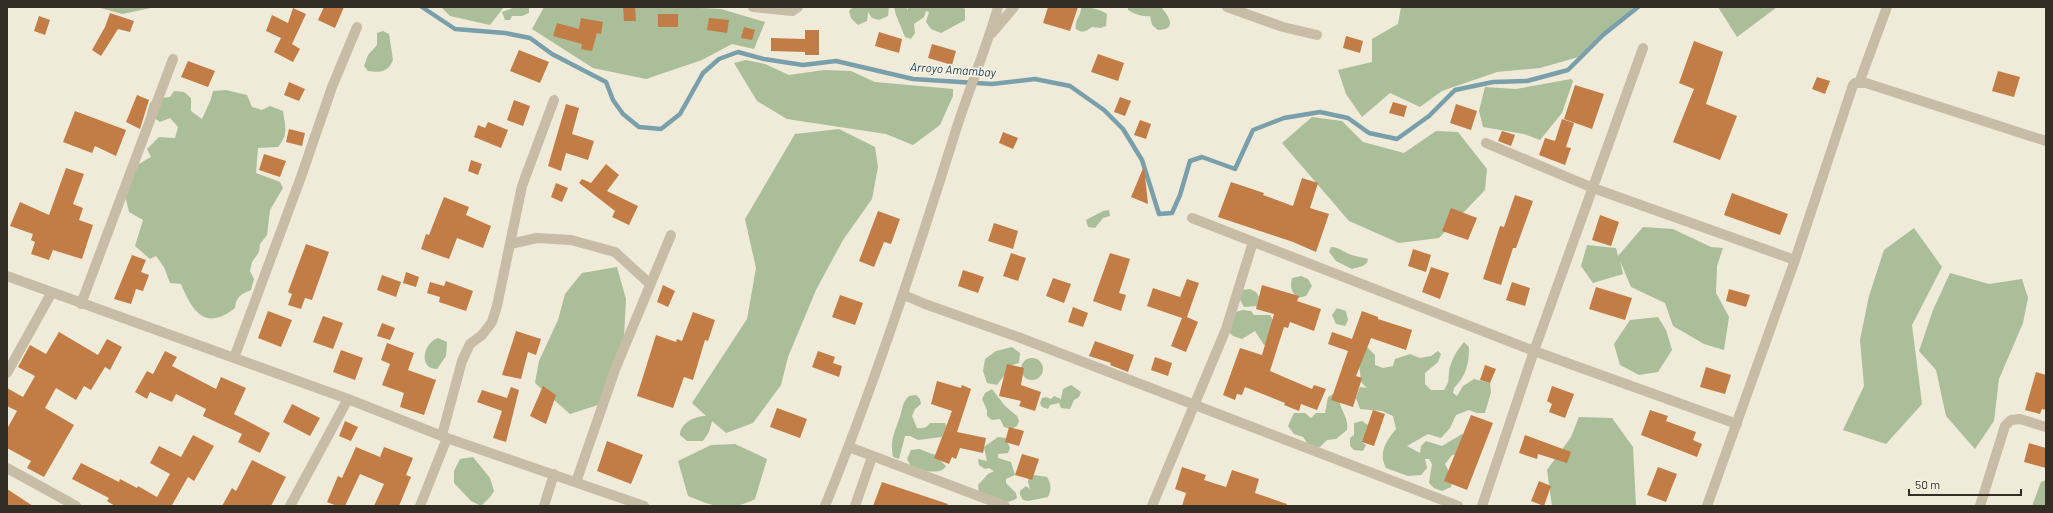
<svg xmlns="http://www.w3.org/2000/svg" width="2053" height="513" font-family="Barlow,sans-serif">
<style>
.green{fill:#aabe99}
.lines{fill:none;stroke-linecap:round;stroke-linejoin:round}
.stream{stroke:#799fab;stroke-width:4.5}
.building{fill:#c17d45}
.minor{stroke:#c7bca5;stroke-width:10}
.labels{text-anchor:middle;stroke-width:3.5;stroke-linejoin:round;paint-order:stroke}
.water-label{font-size:12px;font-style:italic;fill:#1e4452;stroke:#f8f3e4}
</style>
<rect width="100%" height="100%" fill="#f0ead8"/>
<path class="green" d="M97 7H156L122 14Z
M441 7H504L490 25 450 16Z
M515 7H529V13L522 16H512L510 20H505L502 12Z
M544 7H679L721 9 765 22 754 49 732 44 702 60 646 79 593 68 532 29Z
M853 7H889L888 16 879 20 872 18 868 12 867 21 858 25 851 18 849 11Z
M894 7H906L908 10V7H962L965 9V20L941 33 931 29 926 22 929 12 926 11 924 17 914 24 915 33 911 39 905 37 896 15Z
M1078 7C1088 7 1098 8 1107 14L1106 26 1101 28 1092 27C1086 31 1083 34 1076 29 1074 20 1081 16 1081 8Z
M1128 7H1161C1169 17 1178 29 1158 30L1152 25 1150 16C1142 17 1135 14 1128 10Z
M1401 7H1634L1582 56 1540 68 1497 72 1442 91 1420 107 1390 93 1362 117 1346 94 1338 70 1372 62V39L1398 24Z
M1718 7H1777L1737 37Z
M383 31 389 34 393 60C388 72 380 73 368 71L364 66 368 55 377 45V33Z
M746 60 765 64 789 75 824 70 851 71 875 82 953 89V96L940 125 913 145 886 134 787 119 757 101 734 63Z
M1571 79 1573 81 1562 113 1540 140 1524 134 1483 127 1479 111 1485 87 1516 89Z
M226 90 247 95 252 107 262 110 270 106 283 111C285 127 289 133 278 147L258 148 256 173 280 182 283 188 270 210 267 235 260 244 259 252 252 262 250 271 254 279 251 290C241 294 236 297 235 308 206 331 193 313 181 284L170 283 164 267 156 256 150 259 135 246 143 220 129 212C121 178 119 175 151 157L147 149 159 137 175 138 178 127 170 118 160 122 147 113 150 103 160 98 170 97 174 91 184 92 191 98V111L202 119 211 99 213 91Z
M1312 117 1342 121 1363 142 1404 153 1436 131 1458 132 1487 169 1485 190 1439 238 1399 243 1349 221 1282 143Z
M839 129 875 147 878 167 872 199 843 240 816 290 788 357 781 385 753 423 726 433 712 421 709 432 703 441H687L680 435C680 423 695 416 706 416L692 403 747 319 756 268 745 219 795 134Z
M1109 210 1110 216 1103 218 1095 228 1088 227 1086 220 1103 211Z
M1643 227 1673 229 1711 247 1723 248 1717 266 1716 293 1729 317 1724 350 1704 344 1673 326 1665 303 1631 287 1620 261 1623 274 1593 283 1581 266 1587 245 1616 248 1618 256Z
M1914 228 1942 267 1912 325 1922 404 1886 444 1843 430 1864 386 1860 340 1869 296 1884 250Z
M1331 247C1340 247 1347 255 1356 256 1361 258 1363 257 1368 259 1367 267 1358 267 1352 269L1336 261 1329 252Z
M617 267 626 299 623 356 598 405 570 414 535 383 539 361 558 320 565 294 582 273Z
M1950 273 1989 284 2022 279 2028 298 2023 323 1999 379 1994 421 1975 449 1946 416 1936 370 1919 351 1933 310Z
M1301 276 1308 279 1312 286 1306 296 1298 298C1291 292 1290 287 1292 278Z
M1250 289 1256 292 1259 297 1257 306 1244 307 1239 298 1243 290Z
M1337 308 1346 311 1348 320 1345 326 1336 324 1332 315Z
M1243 310 1251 311 1254 315H1270L1276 326 1277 341 1264 345 1255 331 1242 339 1233 336 1226 329 1231 313Z
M1658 317 1666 330 1672 350 1658 372 1639 375 1620 365 1614 344 1630 320Z
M438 338 447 342 446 356 437 369C418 369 423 343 438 338Z
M1464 342 1469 347C1469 364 1466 376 1454 388L1453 393 1457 396 1463 386 1474 379 1490 383 1491 392 1485 413H1477L1469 410 1456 415 1450 428 1441 438 1428 434 1407 446 1420 453 1421 446 1426 441 1442 446 1462 434 1471 436 1474 454 1452 455 1445 464 1453 480 1451 487 1442 491 1434 488 1429 483 1432 464 1429 459H1425L1427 468 1421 475 1408 476 1386 468C1378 453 1386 441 1396 429L1393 416 1382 411 1360 409 1356 398 1360 387 1367 388 1361 382 1358 355 1367 347 1375 355V365L1383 368 1393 366 1395 359 1410 354 1420 358 1431 356 1438 351 1441 354 1438 362 1425 373V384L1431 390H1444C1450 380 1448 382 1449 372 1450 362 1457 350 1464 342Z
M1012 347 1020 353 1019 363 1012 365 997 385 987 383 983 371 985 359 996 351Z
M1021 369a11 11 0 1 1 22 0a11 11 0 1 1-22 0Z
M1071 385 1081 392 1079 397 1074 400 1070 409 1061 408 1059 403 1050 405 1048 409 1042 407 1040 403 1042 398 1046 397 1051 399 1054 396 1061 399 1063 389Z
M992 389 1005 406 1017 416 1019 421 1017 426 1011 429 1004 427 1000 419 992 420 987 416V410L982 399 985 393Z
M1333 394 1339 398C1340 411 1349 417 1347 430L1336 439 1327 440 1320 447H1310L1303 437 1294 434 1288 426 1294 413H1305L1311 418 1316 413H1325L1328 397Z
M916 395 920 399 921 404 915 409 912 416 917 428C923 429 926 428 930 423H945L946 426 942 437 918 440 910 436H905L899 459 893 457C890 439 894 435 899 419 903 410 901 403 909 396Z
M1579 417 1612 418 1633 447 1636 506H1552L1547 470 1571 437Z
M1362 421 1368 425 1369 432 1362 442 1366 445 1363 451 1354 450 1350 446V438L1354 435V423Z
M998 437 1006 438 1010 448 1008 453 998 454V458L1011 462 1015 475 1006 479V483L1016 493 1017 498C1005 507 991 497 979 492L978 485 988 474 994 471 989 468 985 469 979 465 978 459 987 461 984 447Z
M735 444 767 459 755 499C729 512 714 507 688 496L678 461 711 445Z
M919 449 935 455 946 466C940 476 922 470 912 468L907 459 911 450Z
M473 457 490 478 494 491 490 497 481 506 471 501 454 483V471L460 459Z
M1034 475 1047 477C1051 484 1052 489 1048 497L1028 501 1023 500 1020 495V491L1026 486 1030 489 1028 482 1029 477Z
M2046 480V506H2032L2041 482Z"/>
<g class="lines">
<path class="stream" d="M422 7 455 29 505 33 530 38 552 54 606 82 613 100 623 114 639 127 661 129 680 114 703 73 719 59 738 52 764 59 803 65 836 61 913 79 992 84 1035 79 1070 86 1104 110 1123 129 1142 160 1159 214 1172 213 1180 195 1190 161 1202 157 1235 169 1253 130 1284 118 1320 112 1348 118 1369 133 1397 139 1429 116 1455 90 1493 82 1527 81 1568 70 1603 35 1638 7"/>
</g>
<path class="building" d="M324 7H344L335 28 318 20Z
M623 7H635L636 21H624Z
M1048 7H1078L1070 31 1043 23Z
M293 8 306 14 292 44 300 49 293 62 274 52 281 38 266 31 272 15 288 23Z
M110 13 134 21 130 32 118 29 101 56 92 50 105 27Z
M658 14H678V27H658Z
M39 16 50 20 45 35 34 31Z
M581 18 603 22 601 34 597 33 592 51 581 49 582 44 553 36 557 23 579 29Z
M709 18 729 20 727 33 707 30Z
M744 27 755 30 752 40 741 38Z
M805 30H819V55H805V52L771 51V38L805 39Z
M879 32 902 39 899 53 875 46Z
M1346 36 1363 41 1360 53 1343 48Z
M1694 41 1723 52 1706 104 1737 116 1720 160 1673 142 1694 89 1679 83Z
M932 44 956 51 952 65 928 58Z
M519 50 549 62 540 83 510 71Z
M1098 54 1124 63 1118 81 1091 72Z
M188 61 215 71 208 87 181 77Z
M1998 71 2020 77 2014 97 1992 91Z
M1817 77 1830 81 1825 94 1812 89Z
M289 82 305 89 299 101 284 95Z
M1575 85 1604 94 1592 129 1564 119Z
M137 95 149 100 140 129 126 122Z
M1120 97 1131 101 1125 116 1114 112Z
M514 100 530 106 523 126 507 120Z
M1393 102 1407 106 1404 117 1389 113Z
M566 104 579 108 572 134 594 141 588 160 566 153 561 171 548 166Z
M1456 104 1477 111 1471 130 1450 123Z
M75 111 126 130 116 156 95 146 92 153 63 142Z
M1562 119 1574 123 1566 147 1571 148 1565 165 1539 155 1545 138 1555 141Z
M1140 120 1151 124 1146 139 1134 135Z
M488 122 508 130 501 148 474 137 478 125 485 128Z
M289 129 305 133 302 146 286 142Z
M1502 131 1515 135 1511 146 1498 141Z
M1003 132 1018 138 1013 149 999 143Z
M264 154 286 161 280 177 259 170Z
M471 160 482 164 478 175 468 171Z
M606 164 619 175 607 191 638 206 629 225 612 217 615 211 579 183 582 179 591 183Z
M1144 166 1148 204 1131 197Z
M66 168 84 174 73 204 83 208 79 220 93 225 82 259 53 250 49 260 31 254 35 242 31 240 33 234 10 226 20 202 49 215Z
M1302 178 1318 183 1310 208 1329 214 1316 252 1293 242 1218 217 1231 182 1264 193 1263 195 1293 206Z
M556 183 568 188 562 202 551 197Z
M1732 193 1788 214 1780 235 1724 215Z
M1515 195 1533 201 1516 248H1513L1501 285 1483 279 1500 226 1504 227Z
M444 197 469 207 466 215 491 226 483 248 457 238 449 259 421 249 426 234 429 235Z
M1451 208 1477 218 1468 240 1442 231Z
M878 211 900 219 891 244 884 242 874 267 859 261Z
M1600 215 1619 222 1611 246 1592 240Z
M994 223 1018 231 1013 249 988 241Z
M306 244 329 252 312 300 305 298 301 309 288 305 292 294 288 292Z
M1413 249 1431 255 1426 272 1408 266Z
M1011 253 1026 258 1018 281 1003 276Z
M1110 253 1130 259 1119 293 1126 295 1121 311 1093 301Z
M132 255 146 260 141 272 149 275 143 291 136 289 131 304 114 299Z
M1431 267 1449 273 1440 299 1422 292Z
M963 270 984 277 978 293 958 286Z
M406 272 419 277 416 287 403 283Z
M382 275 401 282 396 297 377 290Z
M1053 278 1071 284 1064 303 1046 296Z
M1187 279 1199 283 1187 317 1198 322 1186 352 1171 346 1182 318 1147 306 1153 288 1180 297Z
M446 281 473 291 466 311 439 302 440 297 427 293 430 282 444 286Z
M1512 282 1530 288 1525 306 1506 300Z
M663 285 675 291 668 307 657 302Z
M1262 285 1299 296 1297 301 1321 309 1314 331 1290 322 1288 328 1284 327 1270 371 1312 389 1314 385 1326 389 1317 410 1301 404 1299 411 1284 405 1285 403 1245 387 1242 395 1237 394 1235 400 1223 395 1240 348 1262 355 1274 314 1256 309Z
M1596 287 1632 298 1625 320 1589 309Z
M1729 289 1750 295 1746 307 1726 301Z
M840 295 863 303 855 325 832 317Z
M1073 307 1088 313 1083 327 1068 322Z
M268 311 292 320 281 347 258 338Z
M1362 311 1378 317V319L1412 330 1406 350 1371 338 1356 376 1362 378 1353 407 1331 400 1348 351 1328 344 1332 332 1352 339Z
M693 312 715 320 708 341 705 340 693 380 684 377 673 408 637 396 656 335 676 342 677 339 682 341Z
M323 316 343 323 333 349 313 342Z
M382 323 395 328 390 340 377 336Z
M516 331 541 339 536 355 528 352 521 379 502 375Z
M59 332 98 355 107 339 122 347 110 370 105 367 91 390 84 386 76 400 56 388 45 408 74 425 44 477 27 468 31 461 7 448V429L17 411 7 406V388L23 397 35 376 18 367 30 345 46 354Z
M1095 341 1134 355 1128 372 1110 365 1111 363 1089 356Z
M387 343 414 353 408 370 436 380 424 415 400 407 404 393 382 385 390 364 381 360Z
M341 350 363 358 355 380 333 372Z
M165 351 177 357 172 366 216 389 221 377 246 388 234 414 270 433 260 453 238 442 242 434 203 416 206 409 176 394 172 402 150 392 147 399 135 392 147 371 153 374Z
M818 351 835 357 833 363 842 366 839 377 812 367Z
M1155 357 1172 363 1168 376 1151 370Z
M1007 364 1024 368 1021 385 1041 392 1035 411 1019 406 1021 401 999 396Z
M1485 365 1496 369 1490 383 1480 380Z
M1706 367 1731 375 1725 394 1700 387Z
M2036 372 2046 375V410L2042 409 2040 414 2025 410Z
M937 381 961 388 962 385 971 389 957 432 986 438 983 453 960 448 956 459 952 457 949 464 934 458 952 411 931 404Z
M543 386 556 395 546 424 530 416Z
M1552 386 1574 394 1565 418 1549 412 1552 404 1547 401Z
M511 387 519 390 506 442 493 438 502 411 477 402 482 390 507 398Z
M292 404 320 418 310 436 283 422Z
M777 408 807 419 800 438 770 427Z
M1373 410 1385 414 1374 446 1362 442Z
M1650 410 1668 416 1666 421 1696 432 1693 440 1702 444 1697 457 1641 435Z
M1471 415 1493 423 1467 490 1444 481Z
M345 421 358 427 351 441 339 436Z
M1009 427 1024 431 1019 446 1005 442Z
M193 435 214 446 194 481 188 477 172 505 173 506H115L107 501 109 498 72 479 81 463 119 482 120 479 137 488 138 486 157 497 170 474 150 463 159 446 181 457Z
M1525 435 1571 452 1567 463 1538 454 1537 459 1519 453Z
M607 441 643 455 631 484 597 471Z
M2029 443 2046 448V468L2024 462Z
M356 447 380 457 384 447 413 458 406 475 411 477 399 506H374L384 484 360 474 345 506H337L327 502 338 476 342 478Z
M1022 454 1039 459 1032 480 1015 475Z
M252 460 286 477 271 506H222L232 488 236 491Z
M1182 467 1206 475 1204 480 1226 487 1232 470 1259 479 1255 493 1287 504 1286 506H1182L1186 493 1175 489Z
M1658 467 1677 474 1666 502 1647 495Z
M1539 481 1551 486 1544 506 1531 501Z
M882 482 948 504 947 506H873Z
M7 489 33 506H7Z"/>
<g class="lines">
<path class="minor" d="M753 7 792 11 798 7
M1227 7 1283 27 1317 35
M992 33 1014 7
M1859 83 1887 7
M1486 143 1593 188 1795 260
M1192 218 1534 351 1737 424
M510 244 537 238 571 240 615 252 650 284
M7 276 348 399 447 438 644 506
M904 295 925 304 1018 337 1458 506
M81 304 173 59
M234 358 301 177 332 87 357 27
M7 373 52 292
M442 435 462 361 470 344 482 335 492 322 497 306 522 186 554 100
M849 447 1005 506
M7 468 76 506
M576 482 616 367 671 235
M290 506 348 399
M420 506 447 438
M544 506 554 474
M825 506C875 383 916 257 956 130 969 89 986 49 998 7
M855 506 872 457
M1152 506 1226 329 1253 242
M1482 506 1534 351 1643 48
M1707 506 1795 260 1853 85 1855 83H1866L2046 141
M1980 506 2005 426 2011 420 2020 419 2046 427"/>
</g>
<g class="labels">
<g class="water-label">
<text transform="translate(953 70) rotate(4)" y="4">Arroyo Amambay</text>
</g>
</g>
<rect width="2053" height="513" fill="none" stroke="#332d26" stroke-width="16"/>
<path d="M1909 489v6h112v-6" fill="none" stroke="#332d26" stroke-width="2"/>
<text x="1915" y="489" font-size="12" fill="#332d26" stroke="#f8f3e4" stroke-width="3" paint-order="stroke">50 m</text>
</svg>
